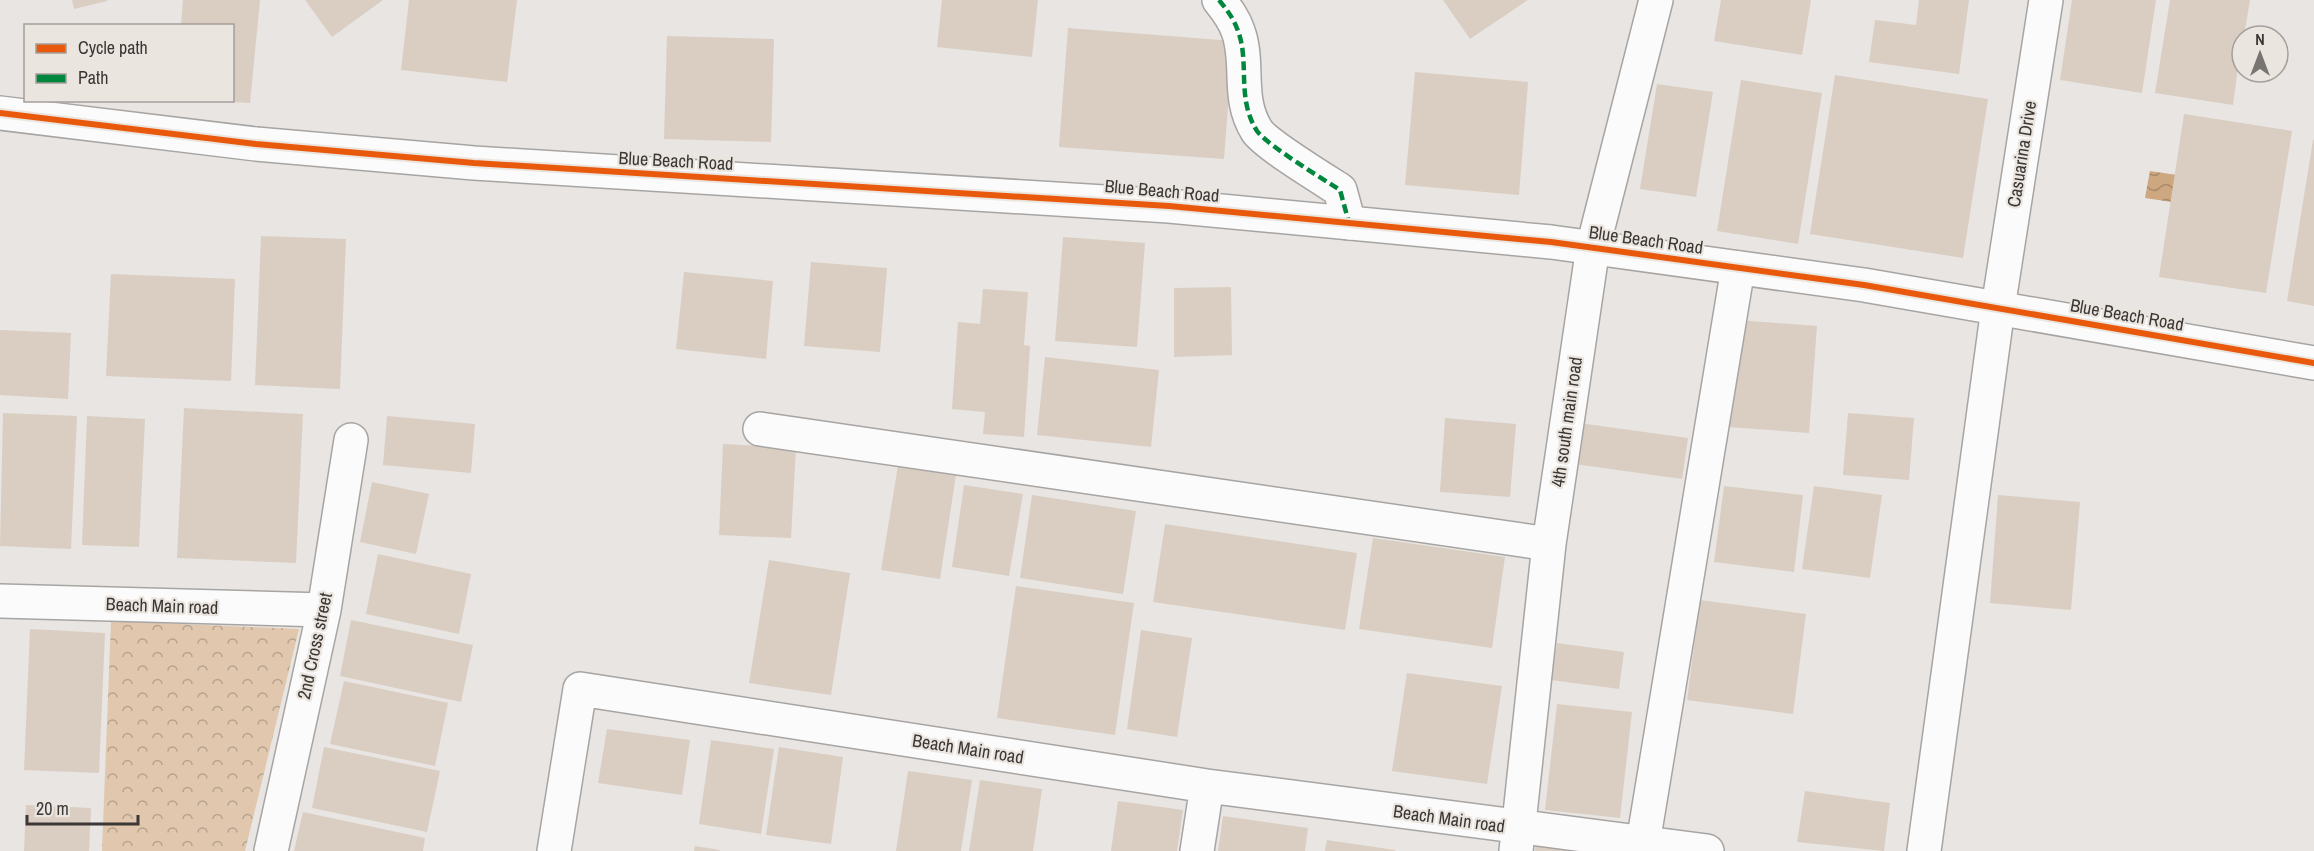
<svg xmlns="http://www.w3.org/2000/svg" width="2314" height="851" font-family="'Archivo Narrow',sans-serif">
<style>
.park{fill:url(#park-crowns)}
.water{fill:url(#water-waves)}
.building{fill:#dacec2}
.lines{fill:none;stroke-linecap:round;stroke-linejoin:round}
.minor-casing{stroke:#a7a5a3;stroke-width:36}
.tertiary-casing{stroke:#a7a5a3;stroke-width:36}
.minor{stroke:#fcfbfb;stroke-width:33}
.tertiary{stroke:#fcfbfb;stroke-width:33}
.quiet{stroke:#00873e;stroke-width:4.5;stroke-dasharray:9 4.5;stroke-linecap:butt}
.cycleway-casing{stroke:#ebe5df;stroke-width:10}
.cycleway{stroke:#e8590c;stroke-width:6}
.labels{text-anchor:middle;stroke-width:4.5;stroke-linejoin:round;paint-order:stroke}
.street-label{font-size:18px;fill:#3a3735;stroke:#ebe5df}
</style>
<defs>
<pattern id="park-crowns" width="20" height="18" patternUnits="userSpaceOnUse" patternTransform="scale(1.5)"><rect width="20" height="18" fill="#e0c7ae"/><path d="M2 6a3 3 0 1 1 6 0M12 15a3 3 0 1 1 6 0" fill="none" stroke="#b7a28e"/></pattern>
<pattern id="water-waves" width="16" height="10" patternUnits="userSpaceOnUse" patternTransform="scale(1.5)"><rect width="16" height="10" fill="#cca77f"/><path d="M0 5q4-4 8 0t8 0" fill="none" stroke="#a78969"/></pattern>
</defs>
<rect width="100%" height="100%" fill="#e8e5e2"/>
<path class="park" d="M111 621 299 629 245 851H102Z"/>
<path class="water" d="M2150 171 2197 178 2192 205 2145 198Z"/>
<path class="building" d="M72 0H107V1L74 9Z
M183 0H260L250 103 232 102V26H181Z
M305 0H383L332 37Z
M409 0H517L507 82 401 70Z
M942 0H1038L1032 57 937 47Z
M1443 0H1528L1470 39Z
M1721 0H1811L1802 55 1714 41Z
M1919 0H1969L1959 74 1869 62 1875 20 1916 25Z
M2072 0H2156L2142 93 2060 80Z
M2170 0H2250L2244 36H2242L2233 105 2155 93Z
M1068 28 1233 41 1224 159 1059 147Z
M667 36 774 39 771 142 664 139Z
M1415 72 1528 82 1519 195 1405 185Z
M1835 75 1988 99 1963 258 1810 234Z
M1741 80 1822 93 1798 244 1717 231Z
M1657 84 1713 92 1696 197 1640 189Z
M2184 114 2292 131 2266 293 2159 277Z
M2313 140H2314V306L2287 301Z
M261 236 346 239 340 389 255 385Z
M1063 237 1145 243 1137 347 1055 341Z
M811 262 887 268 880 352 804 346Z
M684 272 773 281 766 359 676 349Z
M111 274 235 279 231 381 106 376Z
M1231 287 1232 355 1174 357V288Z
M983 289 1028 292 1024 345 1030 346 1024 437 983 434 985 412 952 409 958 322 980 324Z
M1737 320 1817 326 1809 433 1728 427Z
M0 330 71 333 68 399 0 395Z
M1045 357 1159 370 1151 447 1037 435Z
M184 408 303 414 296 563 177 558Z
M3 413 77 416 71 549 0 546Z
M1848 413 1914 418 1909 480 1843 475Z
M87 416 145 419 139 547 82 545Z
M387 416 475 424 471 473 383 465Z
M1445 418 1516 424 1510 497 1440 492Z
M1572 422 1688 438 1682 479 1567 463Z
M723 444 796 448 791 538 719 535Z
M900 453 958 462 940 579 881 570Z
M372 482 429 494 416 554 360 542Z
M964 485 1023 494 1009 576 952 567Z
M1724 486 1803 495 1794 572 1714 562Z
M1814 486 1882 495 1870 578 1802 569Z
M1032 495 1136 511 1123 594 1020 578Z
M1998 495 2080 502 2071 610 1990 603Z
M1165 524 1357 553 1345 630 1153 602Z
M1373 538 1505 557 1492 648 1359 629Z
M378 554 471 574 459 634 366 614Z
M769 560 850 573 831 695 749 683Z
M1016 586 1134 603 1115 735 997 718Z
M1700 600 1806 614 1793 714 1687 700Z
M351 620 473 645 461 702 340 676Z
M30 629 105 633 99 773 24 770Z
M1141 630 1192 638 1177 737 1127 729Z
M1557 643 1624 652 1619 689 1551 680Z
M1407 673 1502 686 1487 784 1392 771Z
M344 681 448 703 435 766 330 744Z
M1557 704 1632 712 1620 818 1545 810Z
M607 729 690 740 682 795 598 783Z
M711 740 774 749 761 834 699 824Z
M324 747 440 771 427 832 312 808Z
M779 747 843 757 831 844 766 835Z
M908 771 972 780 961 851H896Z
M980 780 1042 789 1033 851H969Z
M1805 791 1890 803 1884 851 1797 842Z
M1118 801 1183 810 1177 851H1111Z
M26 805 91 808 89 851H24Z
M303 812 425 838 423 851H294Z
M1223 816 1308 828 1305 851H1218Z
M1327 840 1395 850V851H1325Z
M1536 845 1569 850V851H1535Z
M695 846 720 850V851H694Z"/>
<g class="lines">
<defs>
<path id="minor" d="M1219 0C1227 10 1234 19 1238 31 1250 63 1236 98 1257 131 1267 145 1323 179 1340 190L1349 223
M760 429 1549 544
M0 601 324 610
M1643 843 1738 268
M271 851 324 610 351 440
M554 851 580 689 1207 786 1707 851
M1197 851 1207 786
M1516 851 1549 544 1593 247 1656 0
M1924 851 1998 308 2046 0"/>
<path id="tertiary" d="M0 113 256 144 474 163 1169 206 1551 242 1864 285 2314 363"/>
</defs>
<use href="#minor" class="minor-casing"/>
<use href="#tertiary" class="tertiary-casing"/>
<use href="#minor" class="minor"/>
<use href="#tertiary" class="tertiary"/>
<path class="quiet" d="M1219 0C1227 10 1234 19 1238 31 1250 63 1236 98 1257 131 1267 145 1323 179 1340 190L1349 223"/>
<defs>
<path id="cycleway" d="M0 113 256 144 474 163 1169 206 1551 242 1864 285 2314 363"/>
</defs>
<use href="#cycleway" class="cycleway-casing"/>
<use href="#cycleway" class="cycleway"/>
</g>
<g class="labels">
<g class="street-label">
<text transform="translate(2022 154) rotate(-81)" y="6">Casuarina Drive</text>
<text transform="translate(676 161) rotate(3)" y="6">Blue Beach Road</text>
<text transform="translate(1162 191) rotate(5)" y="6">Blue Beach Road</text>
<text transform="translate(1646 240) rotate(8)" y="6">Blue Beach Road</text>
<text transform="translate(2127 315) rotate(10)" y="6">Blue Beach Road</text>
<text transform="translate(1567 422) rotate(-82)" y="6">4th south main road</text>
<text transform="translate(162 606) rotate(2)" y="6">Beach Main road</text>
<text transform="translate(315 646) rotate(-78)" y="6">2nd Cross street</text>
<text transform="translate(968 749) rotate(9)" y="6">Beach Main road</text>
<text transform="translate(1449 819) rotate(8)" y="6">Beach Main road</text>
</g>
</g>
<rect x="24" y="24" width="210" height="78" fill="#ebe5df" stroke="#a49f9b" stroke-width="1.5"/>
<rect x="36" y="44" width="30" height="9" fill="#e8590c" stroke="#a49f9b" stroke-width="1.5"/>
<text x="78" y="54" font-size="18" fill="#3a3735">Cycle path</text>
<rect x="36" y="74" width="30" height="9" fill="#00873e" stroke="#a49f9b" stroke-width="1.5"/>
<text x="78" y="84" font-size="18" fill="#3a3735">Path</text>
<g transform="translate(2260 54)"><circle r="28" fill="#ebe5df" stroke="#a49f9b" stroke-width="1.5"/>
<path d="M0-4.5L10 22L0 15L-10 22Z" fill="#777472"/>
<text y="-9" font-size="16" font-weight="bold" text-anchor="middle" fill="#3a3735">N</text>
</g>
<path d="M27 815v9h111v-9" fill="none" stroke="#3a3735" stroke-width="3"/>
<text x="36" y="815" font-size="18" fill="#3a3735" stroke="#ebe5df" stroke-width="4.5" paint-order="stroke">20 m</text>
</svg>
